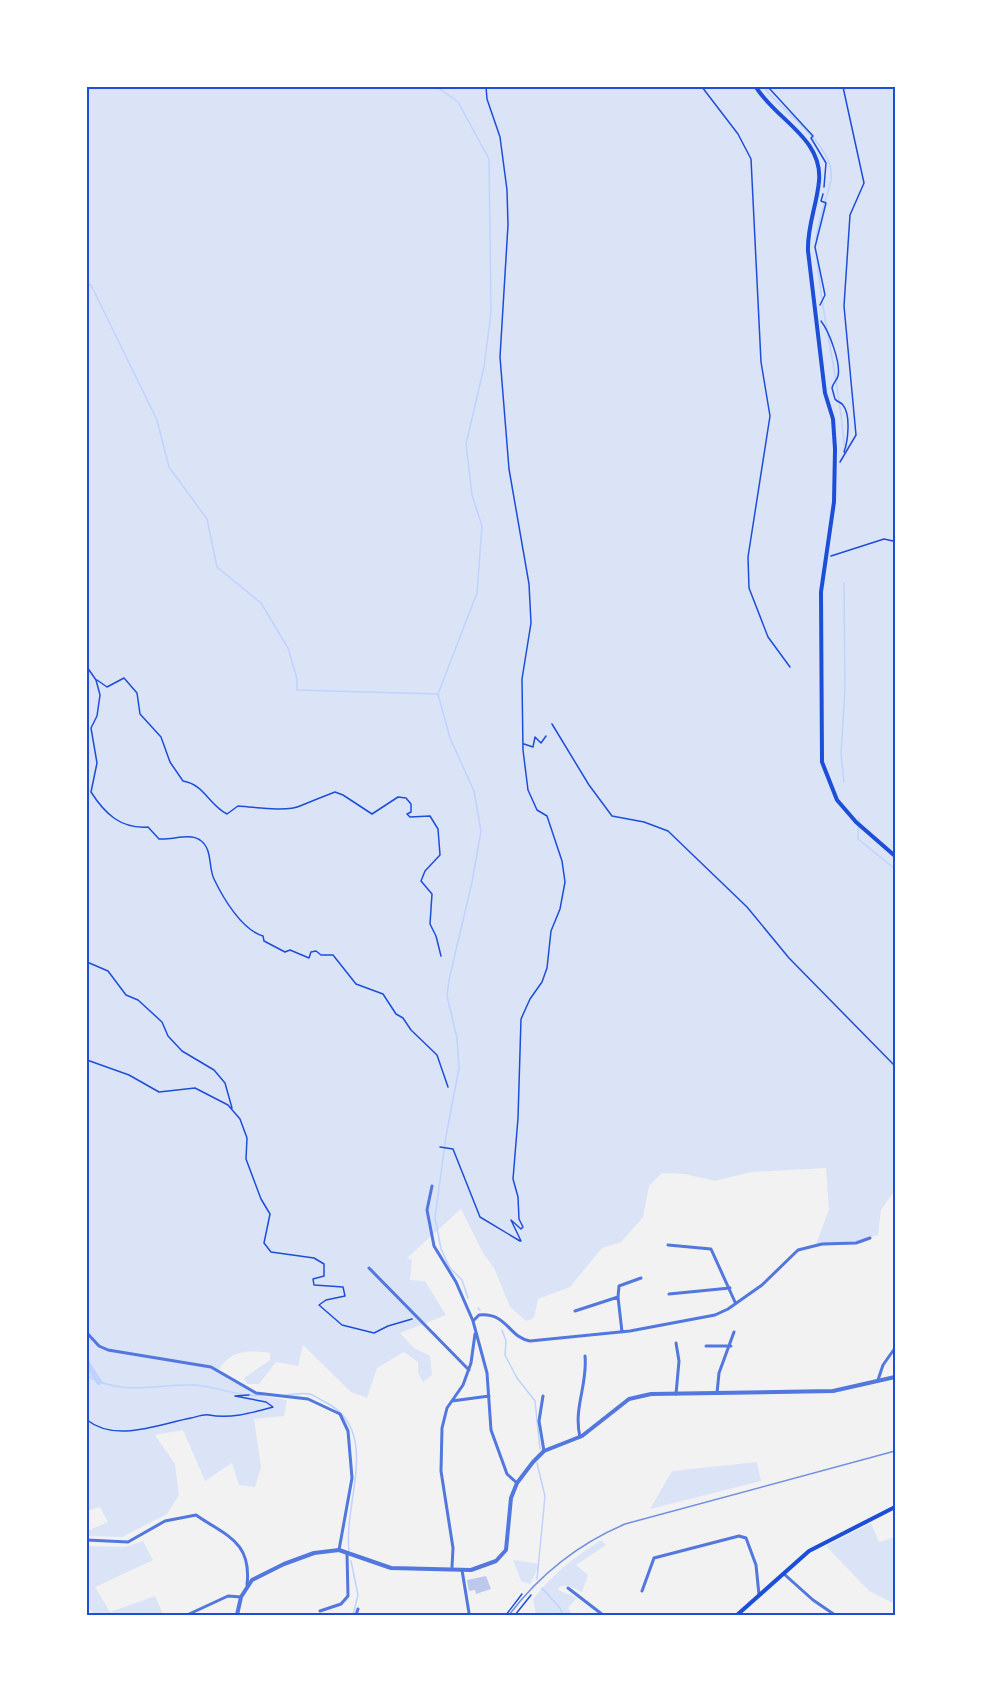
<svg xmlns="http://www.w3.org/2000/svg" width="982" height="1702" font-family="'PT Sans Narrow',sans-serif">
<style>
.green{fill:#dbe4f7}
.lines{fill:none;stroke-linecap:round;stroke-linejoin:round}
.stream{stroke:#bfd3fe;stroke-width:1.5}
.canal{stroke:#bfd3fe;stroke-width:6}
.building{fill:#bdc9ec}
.path{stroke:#1d4ed8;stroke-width:1.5}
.minor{stroke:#5277de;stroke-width:3}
.tertiary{stroke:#5277de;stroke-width:4}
.secondary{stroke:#1d4ed8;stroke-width:4}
.tram{stroke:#7290e2;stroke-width:1.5}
.neatline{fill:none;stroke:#1d4ed8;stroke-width:2}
</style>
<rect width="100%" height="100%" fill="#f2f2f2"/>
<path class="green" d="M87 87H895V1190L881 1210 878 1235 854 1242 815 1247 829 1209 826 1168 751 1172 715 1181 685 1174 662 1173 649 1186 643 1217 621 1242 602 1248 570 1287 538 1299 534 1318 526 1321 510 1307 494 1268 483 1253 461 1209 407 1258 412 1260 410 1280 425 1281 446 1315 400 1333 414 1348 430 1356 432 1375 423 1382 418 1372V1362L404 1352 377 1368 367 1398 351 1392 303 1345 298 1366 276 1362 259 1384H247L244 1378 270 1360V1353C247 1350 229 1350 218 1372L259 1395 287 1400 284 1416 254 1419 261 1467 255 1487 239 1485 232 1463 205 1481 183 1430 155 1435 175 1464 179 1495 167 1514 122 1537 87 1536V1531L108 1522 100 1507 87 1511Z
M757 1462 761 1481 650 1509 672 1471Z
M871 1523 879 1542 895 1537V1604L869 1591 826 1546Z
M601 1540 606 1545 576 1565 588 1575 582 1592 569 1586H560L558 1590 577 1598 568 1608 573 1615H536L533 1599C553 1574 574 1557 601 1540Z
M143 1541 153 1560 95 1587 110 1612 155 1596 163 1614 95 1615 87 1606V1546L125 1547Z
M513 1560 540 1564 530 1584 521 1581Z"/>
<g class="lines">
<path class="stream" d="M437 87 458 102 489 159 491 312 484 367 466 444 472 495 482 526 477 593 438 694 450 738 474 791 481 831 472 882 449 980 447 996 457 1038 459 1068 446 1136 435 1218 441 1249 450 1268 462 1280 468 1298
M764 87C780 111 837 146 831 180 827 199 818 218 816 239
M817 259C822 321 840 382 844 445
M87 284 91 285 157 420 169 467 207 519 217 567 261 603 288 648 297 679V690L437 694
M844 583 845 690 841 754 844 782
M859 818 858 839 895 869
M478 1308 480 1310
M502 1330 506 1341 505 1355 517 1378 535 1401 540 1449
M89 1377C124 1396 156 1384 194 1385 216 1386 241 1398 263 1395
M286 1395C293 1395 302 1392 309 1394 315 1395 320 1400 325 1402 382 1430 343 1503 349 1550
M537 1463 545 1496 537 1579
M351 1561 358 1595 353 1615
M542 1588 560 1608 563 1615"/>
<path class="canal" d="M87 1363 99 1382"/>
</g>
<path class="building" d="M486 1576 491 1589 476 1594 475 1590 469 1591 467 1580Z"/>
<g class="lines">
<path class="path" d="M486 87 487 99 500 137 507 190 508 225 500 357 509 469 529 584 531 623 522 679 523 750 528 790 537 810 547 816 562 861 565 882 560 909 551 931 547 968 542 982 530 999 521 1019 518 1118 513 1179 518 1197 519 1219 523 1227 521 1229 511 1220 521 1241
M702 87 738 134 751 159 761 362 770 416 748 557 749 588 768 637 790 667
M768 87 813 136 811 138 826 163 824 187
M820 305 825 295 815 247 826 203 821 201 823 194
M821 321C829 331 841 363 838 376 837 380 833 383 832 388L835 399C837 402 841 402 843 405 851 415 848 441 844 452
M840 462 856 435 844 306 850 215 864 183 843 87
M831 556 884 539 893 541 895 538
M87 667 96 680 100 695 97 716 91 728 97 763 91 792C105 814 121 829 148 827L159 839C173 840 189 833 200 840 213 849 208 867 214 879 223 898 242 930 263 936L264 941 285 952 290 950 309 958 311 952 316 951 321 955H333L356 984 383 994 396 1014 403 1018 411 1030 437 1055 448 1087
M97 680 107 687 124 678 137 693 140 714 161 737 170 762 183 781C205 785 208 804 227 814L238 806C253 807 287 812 300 806 312 801 322 797 335 792L343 795 372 814 398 797 406 798 411 804V812L407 814 410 817 430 816 438 829 440 855 425 871 421 881 432 894 430 924 436 936 441 956
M552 724 589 785 612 816 644 822 668 831 747 907 789 958 895 1066
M524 744 533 747 535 737 541 743 546 736
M87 962 108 971 126 995 138 1000 162 1022 168 1036 182 1051 214 1070 225 1083 232 1108
M87 1060 129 1075 159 1092 195 1088 228 1105 240 1119 247 1138 246 1159 261 1199 270 1214 264 1243 271 1252 314 1258 324 1264V1276L313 1279 314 1285 343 1287 345 1296 326 1300 319 1305 342 1325 374 1333 388 1326 412 1319
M440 1147 453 1149 480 1217 520 1241
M87 1420C116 1443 159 1424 191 1418 196 1417 204 1414 209 1415 230 1419 251 1413 273 1407L266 1402 235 1396 249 1395
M506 1615 522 1594
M515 1615 531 1595"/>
<path class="minor" d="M432 1186 427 1210 434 1246 456 1282 473 1321 487 1373 491 1430 507 1474 517 1483
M668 1245 711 1249 735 1302
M369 1268 469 1370
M669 1294 730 1288
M618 1297 619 1286 641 1278
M575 1311 618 1297 622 1332
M473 1321 479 1315C507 1312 509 1338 530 1341L630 1331 715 1315 728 1309 762 1285 798 1250 822 1244 856 1243 870 1238
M87 1333 99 1346 108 1350 211 1367 256 1393 308 1399 340 1414 348 1431 352 1478 339 1550
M676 1343 679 1361 676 1394
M706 1346H731
M878 1380 883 1365 895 1348
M717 1393 719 1373 734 1332
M543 1396 539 1421 544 1451
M452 1401 489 1396
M580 1437C573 1408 588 1384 585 1356
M87 1540 128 1542 165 1521 196 1515C226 1536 252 1541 247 1585
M452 1567 453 1548 441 1471 442 1428 447 1408 463 1385 471 1363 475 1334
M462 1570 469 1613
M784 1574 813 1600 835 1615
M568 1588 603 1615
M642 1591 654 1558 739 1536 746 1538 756 1565 759 1595
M320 1611 341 1604 348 1596 347 1553
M187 1615 228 1596 241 1597
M356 1615 358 1609"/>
<path class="tertiary" d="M237 1615 241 1597 252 1580 284 1564 314 1553 339 1550 391 1568 471 1570 496 1561 506 1550 511 1498 517 1483 533 1462 544 1451 582 1436 629 1399 651 1394 833 1391 895 1377"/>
<path class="secondary" d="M756 87C775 119 823 138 819 181 817 205 807 226 808 251L825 393 833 419 835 449 834 502 821 592 822 762 837 800 856 822 895 856
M737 1615 809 1551 895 1507"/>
<path class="tram" d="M509 1615C540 1574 578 1544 625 1524L895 1451"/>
</g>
<rect width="982" height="1702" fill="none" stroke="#ffffff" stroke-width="177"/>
<rect x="88" y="88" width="806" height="1526" class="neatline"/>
</svg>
